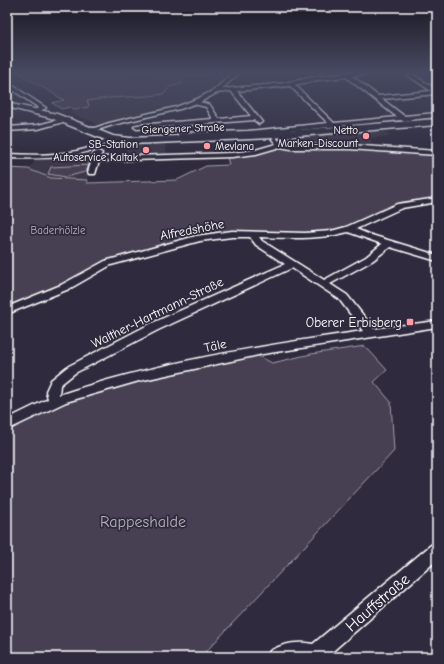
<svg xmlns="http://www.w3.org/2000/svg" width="444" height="664" font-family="'Comic Neue',sans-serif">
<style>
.built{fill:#3c3749}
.green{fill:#464152;stroke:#a2a0a8}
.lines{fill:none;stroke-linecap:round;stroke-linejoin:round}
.stream{stroke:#a7a6ad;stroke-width:1.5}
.street-casing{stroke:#fff;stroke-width:3}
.secondary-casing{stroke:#fff;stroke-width:3}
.street{fill:#2f2a3d;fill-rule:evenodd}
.secondary{fill:#2f2a3d;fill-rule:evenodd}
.poi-dot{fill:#ff9aa2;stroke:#2f2a3d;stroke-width:1.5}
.labels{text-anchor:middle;stroke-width:3.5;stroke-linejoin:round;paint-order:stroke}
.far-street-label{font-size:11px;fill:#fff;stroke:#2f2a3d}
.far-poi-label{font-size:11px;fill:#fff;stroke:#2f2a3d;text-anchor:end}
.far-park-label{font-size:11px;fill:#b5b3ba;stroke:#2f2a3d}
.street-label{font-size:13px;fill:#fff;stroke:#2f2a3d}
.poi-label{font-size:13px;fill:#fff;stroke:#2f2a3d;text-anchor:end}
.near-park-label{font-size:16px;fill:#b5b3ba;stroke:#2f2a3d}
.near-street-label{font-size:16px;fill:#fff;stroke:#2f2a3d}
</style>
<rect width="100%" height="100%" fill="#2f2a3d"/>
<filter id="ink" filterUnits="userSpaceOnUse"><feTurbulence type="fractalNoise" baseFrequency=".025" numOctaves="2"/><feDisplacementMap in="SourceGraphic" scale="8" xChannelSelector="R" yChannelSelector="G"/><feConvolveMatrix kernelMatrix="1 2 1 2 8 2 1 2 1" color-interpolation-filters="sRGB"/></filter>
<g filter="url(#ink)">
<path class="built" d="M208 72 234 74 199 98 187 103 157 112 97 126 93 122 66 112 84 109 89 105 87 101 107 98 149 96 183 83 179 81 191 75 205 76Z
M382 129 391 136 369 138 374 147 333 145 295 146 285 143 282 140 290 136Z
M127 142H165L167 156 125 158Z
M93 149 87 180 51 178 28 169 38 158H51Z"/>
<path class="green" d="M20 72H209L205 76 191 75 180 81 183 83 170 87 164 94 149 96 107 98 87 101 89 105 88 107 74 110 70 107 61 109 52 103 64 100 20 74H22Z
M282 148H329L437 154V199L396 205 343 229 317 234 233 232 100 264 70 282 7 309V168L28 169 51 178 87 180V183L177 180 206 166 229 165 227 157 254 154Z
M89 165 85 172 66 177 48 174 51 167Z
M365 346 387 370 374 382 391 402 394 451 201 657H7V431C79 387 175 373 257 355L272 363 311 354Z"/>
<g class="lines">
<path class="stream" d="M421 120 437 118"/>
<defs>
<path id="street" d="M234 72H240L222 89 285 83 318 76 342 74V72H383L352 76 378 96 431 91 403 72H409L437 90V94L382 99 404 116 437 113V117L408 120 405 122 401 120 248 135 180 137 177 135 180 133 248 131 328 123 290 86 237 91 262 122 259 124 254 120 137 129 134 127 137 125 213 119 206 107 194 104 180 109 113 125 91 132 86 131 109 123 176 107 197 99 214 90ZM346 77 397 117 334 123 295 85 318 80ZM231 91 251 116 219 119 210 105 200 102 217 93Z
M7 82 9 83 46 108 38 112H34V110L39 108 7 86Z
M65 118 68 120 67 121 38 129 7 131V127L38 125Z
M111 137 114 139 113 140C81 160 44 159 7 158V154C33 155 60 156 85 149 94 146 102 140 111 137Z
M275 137 282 143 291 145H349L437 151V155L349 149H291L280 147 256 154 232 157 99 161 95 174H89L88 172 94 153 98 151 102 153 100 157 232 153 255 150 276 144 272 139Z
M437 198V202L402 208 356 229 368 234 437 255V261L390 247 372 261 330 284 347 295 374 329 437 321V327L263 354 139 381 66 402 7 430V419L48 399 46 391 51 380 67 367 150 324 285 264 256 245 250 237H232L200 241 111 265 69 289 7 314V307L61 285 105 261 196 236 232 231 305 233 331 231 346 227 397 204ZM348 232 382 244 366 257 324 280 262 241 259 237C289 238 319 240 348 232ZM292 268 339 299 363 331C261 346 157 362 59 395L60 385 75 373 158 330Z
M437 543V560L326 657H267L270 651C284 643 297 641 313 644L431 545Z"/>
<path id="secondary" d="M7 103 57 114 113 136 130 138 272 132 437 119V125L272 138 130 144 108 141 51 118 7 107Z"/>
</defs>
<use href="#street" class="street-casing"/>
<use href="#secondary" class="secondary-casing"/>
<use href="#street" class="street"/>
<use href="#secondary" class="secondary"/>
</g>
</g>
<linearGradient id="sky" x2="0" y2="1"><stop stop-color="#1a1722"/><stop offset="0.44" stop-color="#474a62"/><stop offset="1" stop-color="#474a62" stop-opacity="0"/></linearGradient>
<rect width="444" height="165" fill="url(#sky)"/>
<g class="poi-dot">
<circle cx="366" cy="136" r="4"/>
<circle cx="207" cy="146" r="4"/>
<circle cx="146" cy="150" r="4"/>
<rect x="406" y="318" width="8" height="8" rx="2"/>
</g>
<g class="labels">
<g class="far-street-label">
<text transform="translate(183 128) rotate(-2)" y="4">Giengener Straße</text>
</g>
<g class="far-poi-label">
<text x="358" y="134">Netto<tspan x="358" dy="13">Marken-Discount</tspan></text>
<text x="138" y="148">SB-Station<tspan x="138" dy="13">Autoservice Kaltak</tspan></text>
<text x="215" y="150" text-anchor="start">Mevlana</text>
</g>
<g class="far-park-label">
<text x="58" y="234">Baderhölzle</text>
</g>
<g class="street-label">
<text transform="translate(192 229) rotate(-11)" y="5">Alfredshöhe</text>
<text transform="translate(157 312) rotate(-26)" y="5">Walther-Hartmann-Straße</text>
<text transform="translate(215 345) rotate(-12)" y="5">Täle</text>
</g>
<g class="poi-label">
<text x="402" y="327">Oberer Erbisberg</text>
</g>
<g class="near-park-label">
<text x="143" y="527">Rappeshalde</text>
</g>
<g class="near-street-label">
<text transform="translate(377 602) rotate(-41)" y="6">Hauffstraße</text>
</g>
</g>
<rect width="444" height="664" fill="none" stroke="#2f2a3d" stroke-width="24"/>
<rect x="12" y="12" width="420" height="640" fill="none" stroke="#fff" stroke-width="1.5" filter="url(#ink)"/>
</svg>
